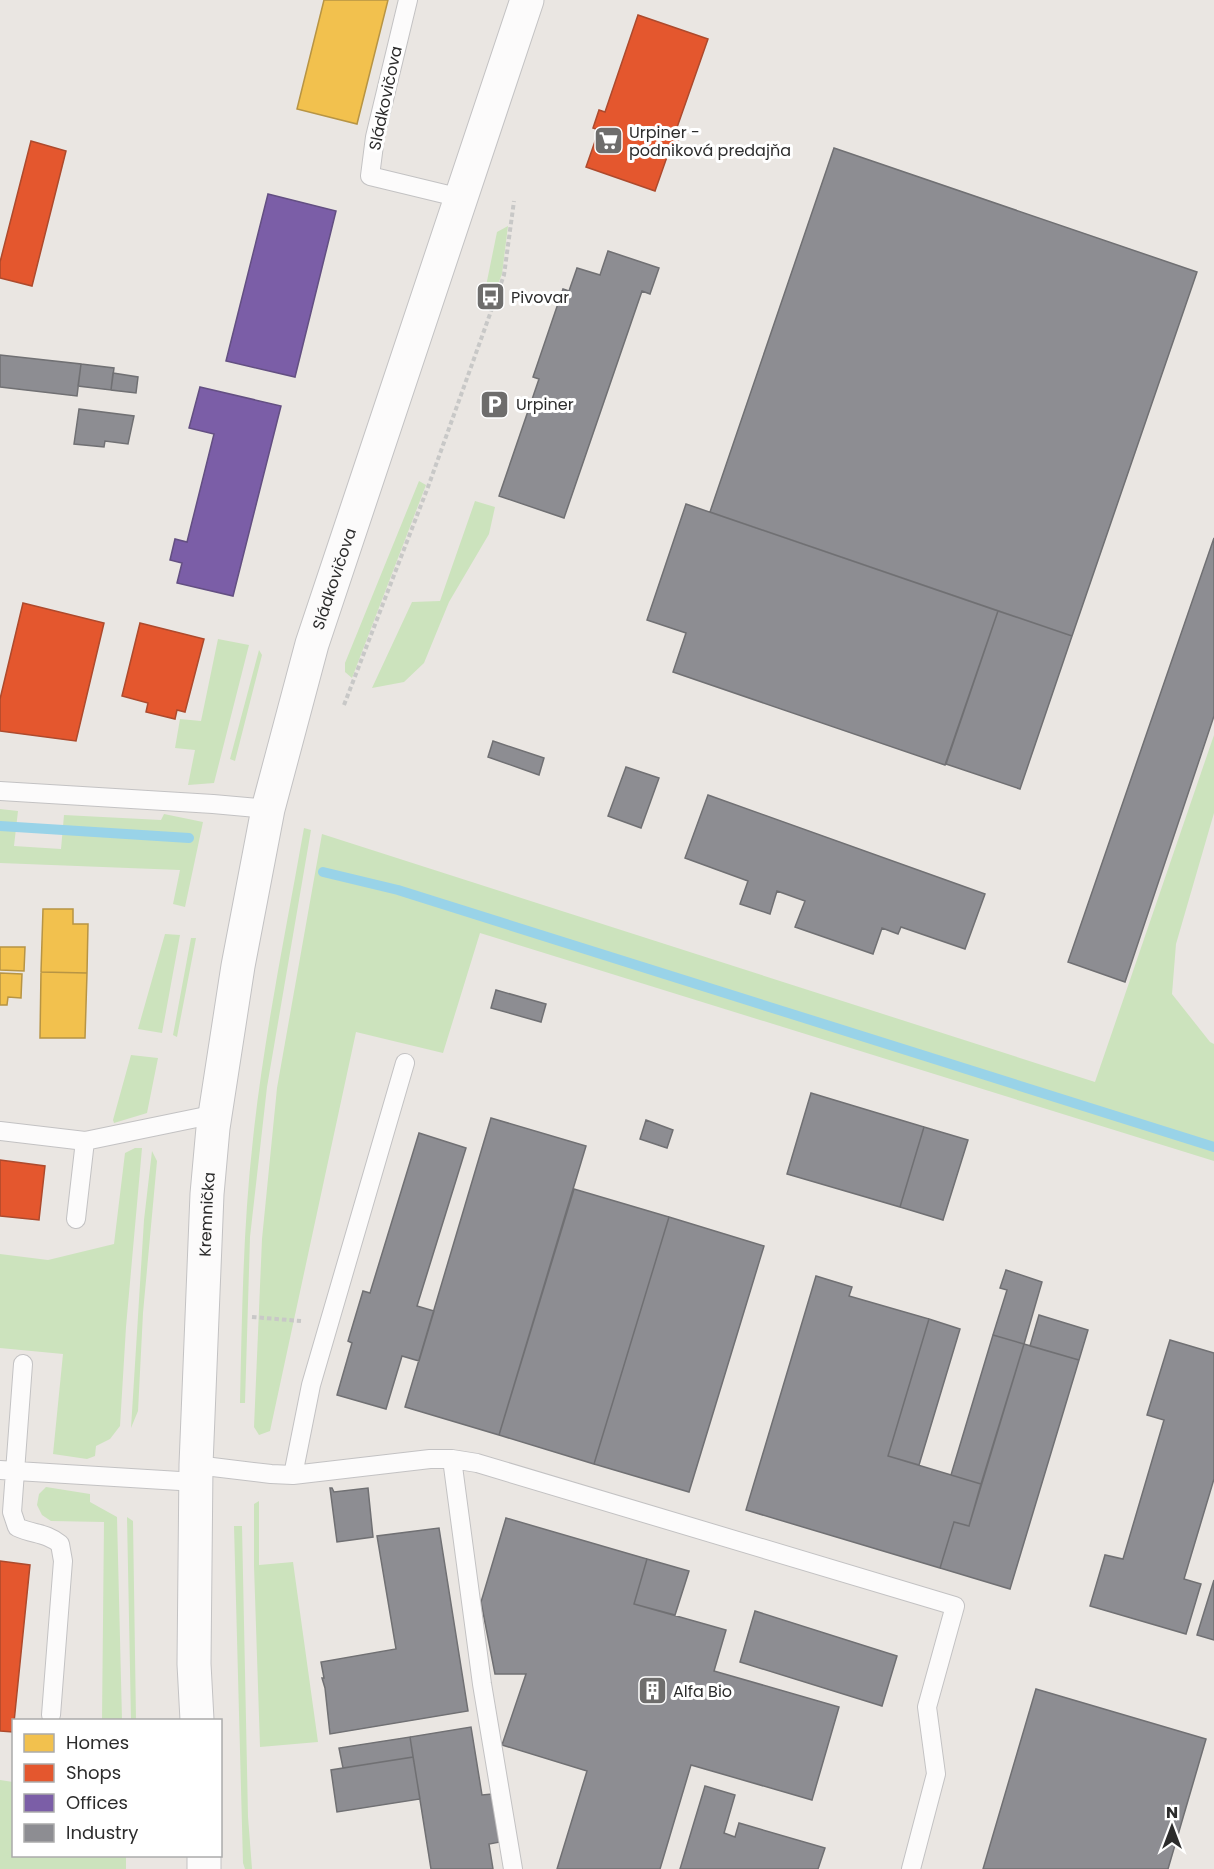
<svg xmlns="http://www.w3.org/2000/svg" width="1214" height="1869" font-family="Poppins,sans-serif">
<style>
.green{fill:#cce3bd}
.homes{fill:#f2c14e;stroke:#b79444;stroke-width:1.5}
.shops{fill:#e4572e;stroke:#ad4a2d;stroke-width:1.5}
.offices{fill:#7b5ea7;stroke:#634f82;stroke-width:1.5}
.industry{fill:#8d8d92;stroke:#707073;stroke-width:1.5}
.lines{fill:none;stroke-linecap:round;stroke-linejoin:round}
.stream{stroke:#99d3e8;stroke-width:10}
.service-casing{stroke:#c3c2c3;stroke-width:20}
.secondary-casing{stroke:#c3c2c3;stroke-width:35}
.path{stroke:#c8c8c7;stroke-width:4;stroke-dasharray:4.5 3;stroke-linecap:butt}
.service{stroke:#fcfbfb;stroke-width:18}
.secondary{stroke:#fcfbfb;stroke-width:33}
.labels{text-anchor:middle;stroke-width:6;stroke-linejoin:round;paint-order:stroke}
.street-label{font-size:16px;fill:#2c2c2c;stroke:#fff}
.poi-label{font-size:16px;fill:#2c2c2c;stroke:#fff;text-anchor:start}
</style>
<rect width="100%" height="100%" fill="#eae6e2"/>
<path class="green" d="M508 226 502 274 496 289 486 286 497 232Z
M419 481 426 485 352 678 345 672V663Z
M475 501 495 507 489 534 449 602 424 663 404 682 372 688 412 602 440 601Z
M218 639 249 645 214 783 188 785 195 750 175 748 180 719 201 721Z
M259 650 262 655 235 761 230 759Z
M1214 735V813L1176 944 1172 994 1210 1042 1214 1044V1161L480 933 443 1053 356 1032 270 1431 259 1435 254 1427 262 1239 277 1088 322 834 1095 1082Z
M0 809 18 811 14 846 61 849 64 815 161 820 164 814 203 822 185 907 173 904 180 870 0 863Z
M304 828 311 830 267 1087 250 1237 245 1403H240C242 1315 243 1227 253 1139 264 1035 286 931 304 828Z
M165 934 180 935 162 1033 138 1029Z
M191 938H196L177 1037 173 1035Z
M131 1055 158 1058 147 1113 114 1123 113 1120Z
M135 1148H142L126 1327 120 1426 110 1439 96 1446 95 1456 87 1459 53 1454 63 1354 0 1348V1254L48 1260 114 1244 125 1153Z
M152 1151 157 1161 143 1313 138 1411 131 1428 144 1220Z
M46 1487 90 1494V1502L117 1517 122 1720H102L104 1522 51 1521 42 1515 37 1505 39 1494Z
M259 1501V1565L293 1562 318 1742 260 1747 254 1566V1504Z
M127 1517 133 1521 136 1720H131Z
M234 1526H242L248 1817 252 1869H245L243 1863Z
M0 1780 13 1782 14 1856H126V1869H0Z"/>
<path class="homes" d="M324 0H388L357 124 297 109Z
M43 909H73V924H88L87 973 41 972Z
M0 947H25L24 971 0 970Z
M41 972 87 973 85 1038H40Z
M0 973 22 974 21 998 8 997 7 1005H0Z"/>
<path class="shops" d="M638 15 708 39 674 136 679 138 673 155 668 154 655 191 586 167 599 130 593 128 599 110 605 112Z
M31 141 66 151 32 286 0 278V262Z
M23 603 104 623 76 741 0 731V699Z
M140 623 204 639 185 712 177 710 175 719 146 712 148 703 122 696Z
M0 1160 45 1166 39 1220 0 1216Z
M0 1561 30 1565 13 1732 0 1731Z"/>
<path class="offices" d="M268 194 336 211 295 377 226 361Z
M200 387 281 406 233 596 177 583 182 563 170 560 175 539 187 542 214 434 189 428Z"/>
<path class="industry" d="M834 148 1197 272 1072 636 710 512Z
M608 251 659 268 650 294 642 291 564 518 499 496 539 379 533 377 563 289 569 291 577 268 600 275Z
M0 355 81 364 77 396 0 387Z
M81 364 114 368 111 390 78 386Z
M113 373 138 377 136 393 111 390Z
M79 409 134 416 128 444 105 441 104 447 74 444Z
M686 504 998 611 945 765 673 672 686 633 647 620Z
M1214 538V716L1125 982 1068 962Z
M998 611 1072 636 1020 789 946 764Z
M493 741 544 758 539 775 488 757Z
M626 767 659 778 641 828 608 816Z
M708 795 985 894 965 949 901 927 898 934 882 928 873 954 795 927 805 901 777 891 770 914 740 904 748 881 685 858Z
M496 990 546 1004 541 1022 491 1008Z
M811 1093 924 1127 900 1207 787 1174Z
M491 1118 586 1146 499 1435 405 1407Z
M646 1120 673 1130 667 1148 640 1139Z
M924 1127 968 1140 943 1220 900 1207Z
M419 1133 466 1148 417 1306 434 1311 419 1361 402 1356 386 1409 337 1395 352 1343 348 1341 363 1291 370 1293Z
M574 1189 669 1217 594 1464 499 1435Z
M669 1217 764 1246 689 1492 594 1464Z
M1006 1270 1042 1282 1024 1344 993 1335 1007 1290 1000 1288Z
M816 1276 852 1287 849 1296 929 1319 888 1456 981 1484 969 1526 954 1522 940 1568 746 1510Z
M1039 1315 1088 1330 1079 1360 1030 1346Z
M929 1319 960 1329 919 1465 888 1456Z
M993 1335 1024 1344 981 1484 951 1475Z
M1170 1340 1214 1353V1479L1184 1579 1201 1584 1186 1634 1090 1606 1105 1555 1123 1559 1164 1420 1147 1415Z
M1024 1344 1079 1360 1010 1589 940 1568 954 1522 969 1526Z
M330 1488H332L334 1492 368 1488 373 1537 337 1542Z
M506 1518 647 1559 634 1604 726 1630 714 1671 839 1707 812 1800 691 1765 660 1869H557L587 1771 502 1745 526 1674H495L481 1602Z
M439 1528 468 1711 330 1734 325 1688 322 1678H324L321 1662 396 1649 377 1536Z
M647 1559 689 1571 675 1615 634 1604Z
M1214 1580V1640L1197 1635Z
M755 1611 897 1656 882 1706 740 1662Z
M1036 1689 1206 1739 1168 1869H983Z
M471 1727 482 1795 492 1794 500 1842 489 1844 493 1869H431L410 1737Z
M410 1737 413 1757 343 1768 339 1748Z
M413 1757 420 1799 337 1812 331 1770Z
M705 1786 735 1795 724 1833 735 1837 739 1823 825 1848 818 1869H680Z"/>
<g class="lines">
<path class="stream" d="M0 826 189 838
M323 872 398 890 1214 1147"/>
<defs>
<path id="service" d="M408 0 375 137 370 176 461 198
M0 791 213 804 268 809
M0 1131 85 1141 216 1114
M76 1219 85 1141
M23 1364 12 1512 17 1527C34 1535 45 1532 60 1544L63 1561 51 1715
M452 1459 482 1684 513 1869
M196 1465 271 1474 293 1475 430 1459H452L477 1463 955 1606 927 1707 936 1774 911 1869
M0 1470 196 1482
M293 1475 311 1385 405 1063"/>
<g id="secondary">
<path id="s1" d="M197 1720 194 1664 196 1465 207 1194 213 1128 238 966 268 809 312 644 527 0"/>
<path d="M204 1856V1869"/>
</g>
</defs>
<use href="#service" class="service-casing"/>
<use href="#secondary" class="secondary-casing"/>
<path class="path" d="M344 705 428 487 504 275 514 201
M252 1317 301 1321"/>
<use href="#service" class="service"/>
<use href="#secondary" class="secondary"/>
</g>
<defs>
<symbol id="supermarket-square" viewBox="-11 -11 22 22"><rect x="-9" y="-9" width="18" height="18" rx="4" fill="#6e6d6c" stroke="#fff"/><path d="M-6-5.5h2.5l.6 2H6L4.5 2H-2.5L-4.4-4H-6ZM-1.5 3.2a1.3 1.3 0 1 0 .1 0ZM3 3.2a1.3 1.3 0 1 0 .1 0Z" fill="#fff"/></symbol>
<symbol id="bus-square" viewBox="-11 -11 22 22"><rect x="-9" y="-9" width="18" height="18" rx="4" fill="#6e6d6c" stroke="#fff"/><path d="M-5-6H5V4H4V6H2V4H-2V6H-4V4H-5ZM-3.5-4V0h7V-4ZM-3.5 1.2v1.5H-2V1.2ZM2 1.2v1.5H3.5V1.2Z" fill="#fff"/></symbol>
<symbol id="parking-square" viewBox="-11 -11 22 22"><rect x="-9" y="-9" width="18" height="18" rx="4" fill="#6e6d6c" stroke="#fff"/><path d="M-3.5-5.5H1a3.5 3.5 0 0 1 0 7H-1V5.5H-3.5ZM-1-3.4V-.6H.8a1.4 1.4 0 0 0 0-2.8Z" fill="#fff"/></symbol>
<symbol id="building-square" viewBox="-11 -11 22 22"><rect x="-9" y="-9" width="18" height="18" rx="4" fill="#6e6d6c" stroke="#fff"/><path d="M-4-6H4V6H1V3H-1V6H-4ZM-2.5-4.3h1.7v1.8h-1.7ZM.8-4.3h1.7v1.8H.8ZM-2.5-1h1.7V.8h-1.7ZM.8-1h1.7V.8H.8Z" fill="#fff"/></symbol>
</defs>
<g fill-rule="evenodd">
<use href="#supermarket-square" x="592" y="124" width="33" height="33"/>
<use href="#bus-square" x="474" y="280" width="33" height="33"/>
<use href="#parking-square" x="478" y="388" width="33" height="33"/>
<use href="#building-square" x="636" y="1674" width="33" height="33"/>
</g>
<g class="labels">
<g class="street-label">
<text transform="translate(385 98) rotate(-78)" y="6">Sládkovičova</text>
<text dy="6" stroke="none"><textPath href="#s1" startOffset="1156">Sládkovičova</textPath></text>
<text dy="6" stroke="none"><textPath href="#s1" startOffset="506">Kremnička</textPath></text>
</g>
<g class="poi-label">
<text x="629" y="138">Urpiner -<tspan x="629" dy="18">podniková predajňa</tspan></text>
<text x="511" y="303">Pivovar</text>
<text x="516" y="410">Urpiner</text>
<text x="673" y="1697">Alfa Bio</text>
</g>
</g>
<rect x="12" y="1719" width="210" height="138" fill="#ffffff" stroke="#ababab" stroke-width="1.5"/>
<rect x="24" y="1734" width="30" height="18" fill="#f2c14e" stroke="#ababab" stroke-width="1.5"/>
<text x="66" y="1749" font-size="18" fill="#2c2c2c">Homes</text>
<rect x="24" y="1764" width="30" height="18" fill="#e4572e" stroke="#ababab" stroke-width="1.5"/>
<text x="66" y="1779" font-size="18" fill="#2c2c2c">Shops</text>
<rect x="24" y="1794" width="30" height="18" fill="#7b5ea7" stroke="#ababab" stroke-width="1.5"/>
<text x="66" y="1809" font-size="18" fill="#2c2c2c">Offices</text>
<rect x="24" y="1824" width="30" height="18" fill="#8d8d92" stroke="#ababab" stroke-width="1.5"/>
<text x="66" y="1839" font-size="18" fill="#2c2c2c">Industry</text>
<g transform="translate(1172 1827)" stroke="#ffffff" stroke-width="4.5" paint-order="stroke">
<path d="M0-4.5L10 22L0 15L-10 22Z" fill="#2c2c2c"/>
<text y="-9" font-size="16" font-weight="bold" text-anchor="middle" fill="#2c2c2c">N</text>
</g>
</svg>
